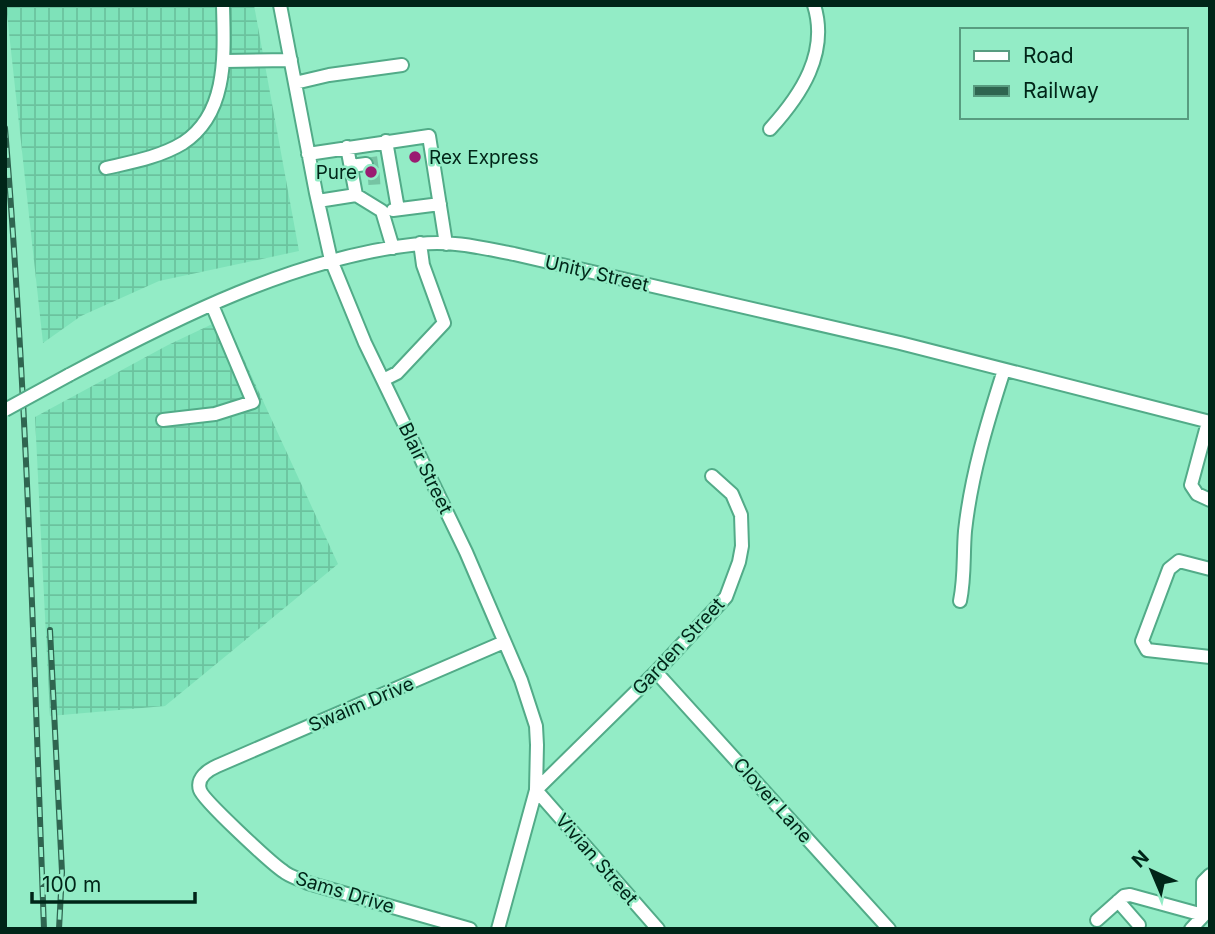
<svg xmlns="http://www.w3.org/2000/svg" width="1215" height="934" font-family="Inter,sans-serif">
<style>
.industrial{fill:url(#industrial-grid)}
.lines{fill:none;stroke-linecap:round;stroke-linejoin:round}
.minor-tunnel{stroke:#76c4a3;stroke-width:12;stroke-dasharray:12 6;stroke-linecap:butt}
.minor-casing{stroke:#52ab88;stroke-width:16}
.minor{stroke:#fff;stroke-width:12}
.rail-casing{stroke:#2f6550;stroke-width:6}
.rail{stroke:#93ecc6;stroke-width:3.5;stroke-dasharray:10;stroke-linecap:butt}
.minor-bridge-casing{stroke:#52ab88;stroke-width:16;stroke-linecap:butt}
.minor-bridge{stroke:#fff;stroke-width:12}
.poi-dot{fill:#9a1b71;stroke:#93ecc6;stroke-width:2.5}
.labels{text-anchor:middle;stroke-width:5;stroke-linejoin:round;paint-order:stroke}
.poi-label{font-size:19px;fill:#002518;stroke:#93ecc6;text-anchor:start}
.street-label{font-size:19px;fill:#002518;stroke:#93ecc6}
</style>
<defs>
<pattern id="industrial-grid" width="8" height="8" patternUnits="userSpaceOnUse" patternTransform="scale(1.75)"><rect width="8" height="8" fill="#7ee2b9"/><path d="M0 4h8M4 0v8" fill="none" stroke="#6bc29e"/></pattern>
</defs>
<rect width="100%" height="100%" fill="#93ecc6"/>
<path class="industrial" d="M6 5H254L299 251 159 281 81 316 43 343Z
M225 318 338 564 165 706 50 716 35 417 168 345Z"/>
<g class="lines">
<path class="minor-tunnel" d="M366 164 380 162
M368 179 382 178"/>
<defs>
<path id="minor" d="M280 5 316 193 331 260 365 343 466 552 521 680 536 726 537 745 536 790 498 929
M224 61 291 60
M295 83 329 75 402 65
M770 129C801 95 829 53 814 5
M386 141 398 209
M347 147 356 195
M308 154 429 136 446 244
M351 166 366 164
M106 168C132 162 160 157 183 143 229 113 224 52 223 5
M318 201 356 195 382 211 393 248
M393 210 440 204
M69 375C176 318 296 257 419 244 451 240 483 248 514 254L900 343 1210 422
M383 380 397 373 444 323 423 265 420 243
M163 420 215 414 253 402 212 305
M1208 422 1191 485 1197 494 1210 500
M1210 569 1179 561 1169 569 1142 641 1147 650 1210 657
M960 601C965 577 963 555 965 531 971 476 987 423 1004 370
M656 672 889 929
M1118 901 1139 925
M1203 915V882L1210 875
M1097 920 1124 896 1130 895 1203 915
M470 929 308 883C300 879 290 877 283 871 271 863 203 800 200 790 196 778 208 770 217 766L504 642
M658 929 536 790 656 672 726 597 739 562 742 546 741 515 732 494 712 476
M1191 929 1207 912"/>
</defs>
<use href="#minor" class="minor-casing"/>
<use href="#minor" class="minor"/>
<defs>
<path id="rail" d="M5 128C27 395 34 662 44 929
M50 630 62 872 59 929"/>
</defs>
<use href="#rail" class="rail-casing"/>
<use href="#rail" class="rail"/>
<defs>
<path id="minor-bridge" d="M5 410 69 375"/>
</defs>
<use href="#minor-bridge" class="minor-bridge-casing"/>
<use href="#minor-bridge" class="minor-bridge"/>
</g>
<g class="poi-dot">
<circle cx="415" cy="157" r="7"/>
<circle cx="371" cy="172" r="7"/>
</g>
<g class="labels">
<g class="poi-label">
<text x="429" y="164">Rex Express</text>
<text x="357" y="179" text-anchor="end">Pure</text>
</g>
<g class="street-label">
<text transform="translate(597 273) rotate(13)" y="7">Unity Street</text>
<text transform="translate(426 468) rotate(64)" y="7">Blair Street</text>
<text transform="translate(678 646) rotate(-47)" y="7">Garden Street</text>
<text transform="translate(361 704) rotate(-23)" y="7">Swaim Drive</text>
<text transform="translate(773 800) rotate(48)" y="7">Clover Lane</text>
<text transform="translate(597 859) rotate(49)" y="7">Vivian Street</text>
<text transform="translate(345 892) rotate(17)" y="7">Sams Drive</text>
</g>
</g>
<rect width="1215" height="934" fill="none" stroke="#002518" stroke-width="14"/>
<rect x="960" y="28" width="228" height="91" fill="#93ecc6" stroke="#589c80" stroke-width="2"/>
<rect x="974" y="51" width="35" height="10" fill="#ffffff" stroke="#589c80" stroke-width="2"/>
<text x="1023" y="63" font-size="21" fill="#002518">Road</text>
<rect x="974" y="86" width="35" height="10" fill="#2f6550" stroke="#589c80" stroke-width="2"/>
<text x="1023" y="98" font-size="21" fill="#002518">Railway</text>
<g transform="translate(1152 871) rotate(316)" stroke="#93ecc6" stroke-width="5" paint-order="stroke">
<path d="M0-5L12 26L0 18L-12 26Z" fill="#002518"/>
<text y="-10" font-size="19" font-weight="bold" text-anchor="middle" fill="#002518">N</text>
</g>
<path d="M32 892v10h163v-10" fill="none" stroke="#002518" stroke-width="3.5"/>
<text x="42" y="892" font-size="21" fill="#002518" stroke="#93ecc6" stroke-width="5" paint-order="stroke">100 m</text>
</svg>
